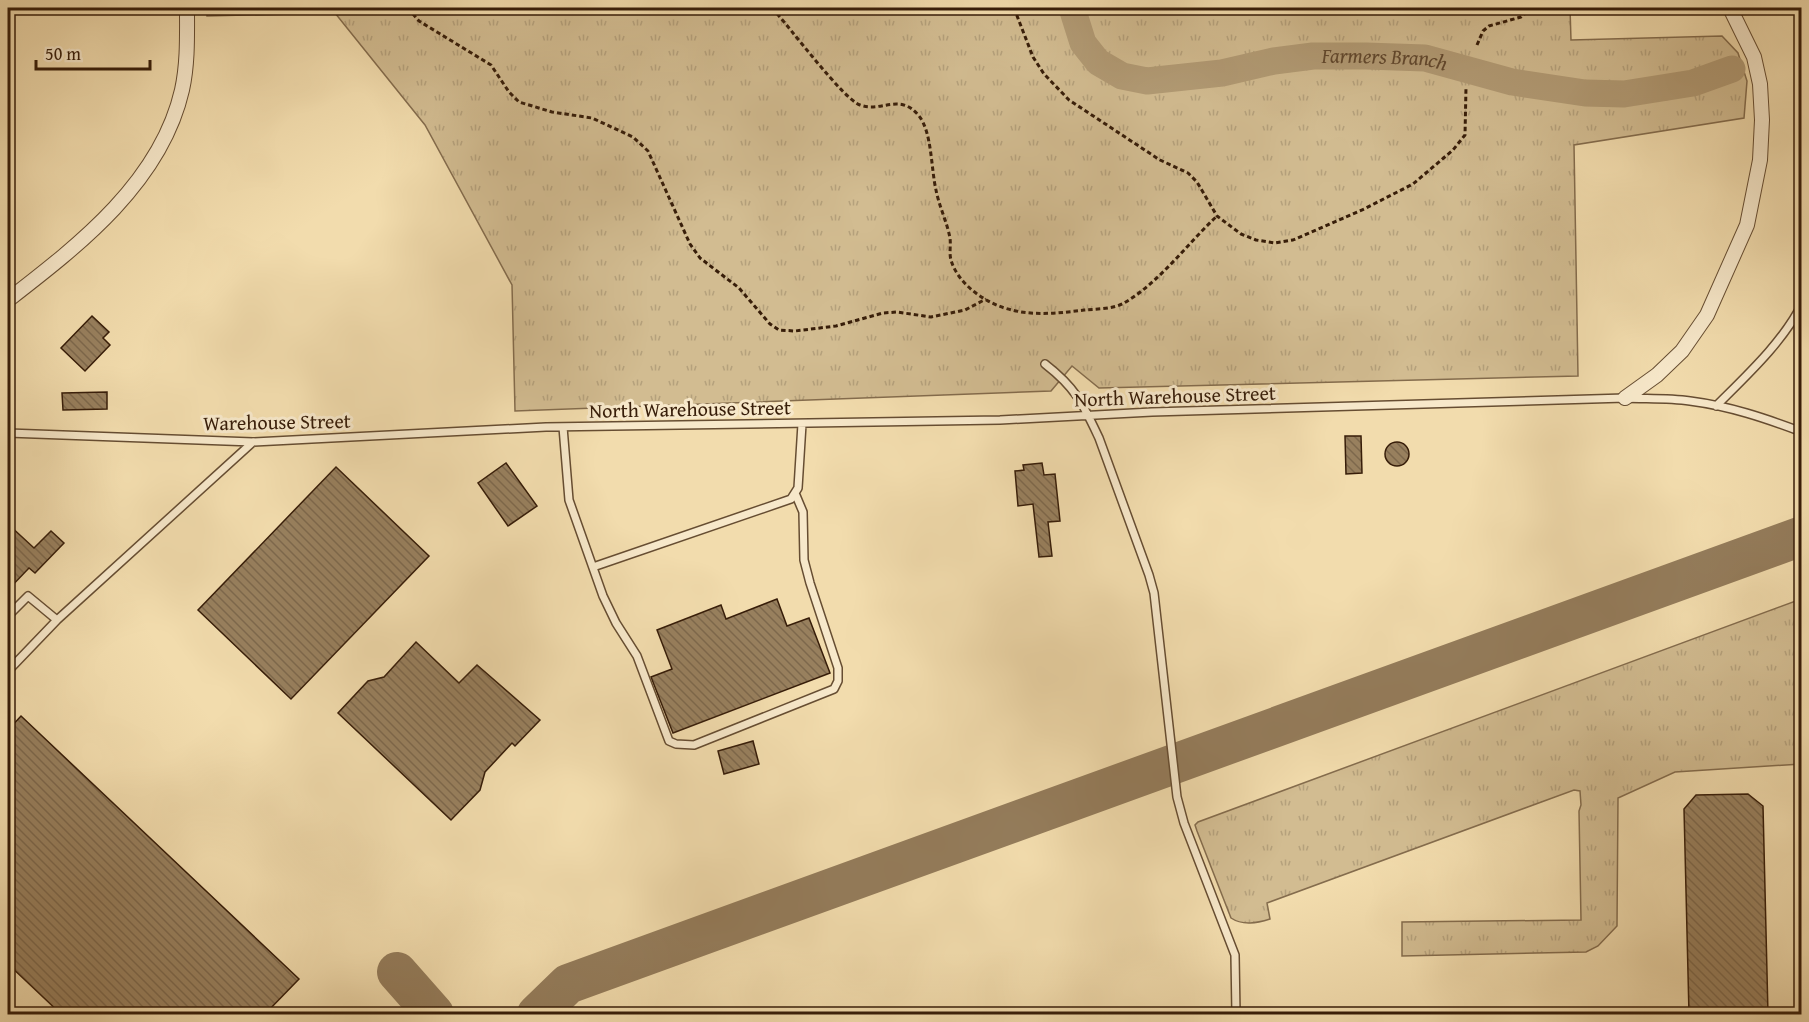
<svg xmlns="http://www.w3.org/2000/svg" width="1809" height="1022" font-family="'Gentium Book Plus',serif">
<style>
.grass{fill:url(#grass-tufts);stroke:#846c4d;stroke-width:1.5}
.lines{fill:none;stroke-linecap:round;stroke-linejoin:round}
.river{stroke:#b29b75;stroke-width:27}
.taxiway{stroke:#947c5b;stroke-width:40}
.building{fill:url(#building-back-hatch);stroke:#371d09;stroke-width:1.5}
.service-casing{stroke:#664d32;stroke-width:10}
.minor-casing{stroke:#664d32;stroke-width:16}
.path{stroke:#371d09;stroke-width:3;stroke-dasharray:4.5 3;stroke-linecap:butt}
.service{stroke:#f7e8ca;stroke-width:7}
.minor{stroke:#f7e8ca;stroke-width:14}
.labels{text-anchor:middle;stroke-width:6;stroke-linejoin:round;paint-order:stroke}
.street-label{font-size:20px;fill:#371d09;stroke:#f7e8ca}
.water-label{font-size:21px;font-style:italic;fill:#62492f;stroke:#f7e8ca}
</style>
<defs>
<pattern id="grass-tufts" width="24" height="20" patternUnits="userSpaceOnUse" patternTransform="scale(1.5)"><rect width="24" height="20" fill="#d2bc91"/><path d="M3 7l-1-3M5 7V3M7 7l1-3M15 17l-1-3M17 17v-4M19 17l1-3" fill="none" stroke="#b5a17c"/></pattern>
<pattern id="building-back-hatch" width="6" height="6" patternUnits="userSpaceOnUse" patternTransform="scale(1.5)"><rect width="6" height="6" fill="#98805e"/><path d="M-1 5l2 2M0 0l6 6M5-1l2 2" fill="none" stroke="#7d684c"/></pattern>
</defs>
<rect width="100%" height="100%" fill="#f2dcad"/>
<filter id="stains"><feTurbulence type="fractalNoise" baseFrequency=".00333" numOctaves="4"/><feColorMatrix values="0 0 0 0 .2 0 0 0 0 .09 0 0 0 0 .02 0 0 0 .5 -.17"/></filter>
<radialGradient id="worn" r=".72"><stop offset=".6" stop-color="#630" stop-opacity="0"/><stop offset="1" stop-color="#630" stop-opacity=".3"/></radialGradient>
<path class="grass" d="M207 8H1570L1571 40 1722 36 1738 53 1747 81 1744 118 1574 145 1578 376 1099 388 1072 366 1051 391 515 411 512 285 425 125 335 13 207 16Z
M1801 599V764L1675 772 1618 798 1617 926 1598 946 1586 952 1402 956V922L1581 920 1579 811 1581 805 1580 791 1574 790 1267 903 1270 919C1257 923 1243 926 1231 918L1197 831 1195 825 1198 822Z"/>
<g class="lines">
<path class="river" id="s1" d="M1072 8 1083 43 1098 62 1122 76 1147 81 1222 73 1274 61 1313 56H1366L1425 58 1512 82 1585 93 1624 94 1693 83 1732 69"/>
<path class="taxiway" d="M397 972 434 1014
M537 1014 568 984 1802 536"/>
</g>
<path class="building" d="M92 316 109 332 103 338 110 345 85 371 61 348Z
M107 392V409L63 410 62 393Z
M1345 436H1361L1362 473 1346 474Z
M1385 454a12 12 0 1 1 24 0a12 12 0 1 1-24 0Z
M506 463 537 506 508 526 478 483Z
M1042 463 1044 475 1055 474 1060 521 1048 522 1052 556 1039 557 1033 504 1018 506 1015 471 1024 470 1023 465Z
M336 467 429 556 291 699 198 610Z
M8 524 34 548 51 531 64 543 35 573 29 568 8 590Z
M777 599 787 626 809 618 830 673 673 733 651 677 672 669 657 630 721 605 726 619Z
M416 642 459 683 477 665 540 720 515 746 512 743 485 772 480 790 451 820 338 713 368 681 384 677Z
M21 716 299 979 265 1014H61L8 964V730Z
M753 741 759 764 724 774 718 751Z
M1748 794 1763 806 1768 1014H1689L1684 809 1696 795Z"/>
<g class="lines">
<defs>
<path id="service" d="M1045 364C1076 388 1083 404 1099 438L1149 575 1154 593 1177 797 1184 823 1235 955 1236 1014
M1716 406C1746 376 1783 342 1802 304
M563 427 569 500 603 596 616 623 637 656 669 741 676 744 694 745 834 689 838 681V668L810 583 804 560 803 512 795 493
M8 433 253 442 546 427 1000 420 1152 412 1625 398C1646 399 1669 398 1690 401 1729 406 1765 418 1802 432
M593 567 791 499 798 488 802 424
M8 616 28 596 57 620
M8 671 57 620 253 442"/>
<path id="minor" d="M8 300C79 245 161 182 182 90 188 63 187 34 187 8
M1625 398 1657 375 1682 351 1707 315 1747 225 1760 160 1762 120 1760 84 1754 57 1730 8"/>
</defs>
<use href="#service" class="service-casing"/>
<use href="#minor" class="minor-casing"/>
<path class="path" d="M408 8 419 21 491 65 509 92 519 102 552 112 592 118 633 137 648 151 690 244 700 258 739 288 770 324 779 330 795 331 836 326 883 313 897 312 931 317 965 310 986 299
M772 8C789 26 843 99 860 105 881 113 900 92 919 116 932 132 931 169 936 190 939 206 947 222 950 238 951 245 949 253 951 260 958 285 988 305 1012 310 1035 316 1061 313 1084 310 1097 309 1113 309 1124 303 1160 282 1187 244 1217 216
M1014 8 1033 57 1044 74 1069 100 1160 160 1188 173 1197 182 1217 216 1241 234 1256 240 1275 243 1293 240 1364 209 1413 184 1453 150 1465 135 1466 87
M1477 45 1483 31 1489 26 1521 17 1531 8"/>
<use href="#service" class="service"/>
<use href="#minor" class="minor"/>
</g>
<g class="labels">
<g class="street-label">
<text transform="translate(1175 396) rotate(-2)" y="7">North Warehouse Street</text>
<text transform="translate(690 409) rotate(-1)" y="7">North Warehouse Street</text>
<text transform="translate(277 422) rotate(-1)" y="7">Warehouse Street</text>
</g>
<g class="water-label">
<text dy="7" stroke="none"><textPath href="#s1" startOffset="354">Farmers Branch</textPath></text>
</g>
</g>
<rect width="1809" height="1022" fill="none" stroke="#f2dcad" stroke-width="30"/>
<rect x="9" y="9" width="1791" height="1004" fill="none" stroke="#371d09" stroke-width="3"/>
<rect x="15" y="15" width="1779" height="992" fill="none" stroke="#371d09" stroke-width="1.5"/>
<path d="M36 60v9h114v-9" fill="none" stroke="#371d09" stroke-width="3"/>
<text x="45" y="60" font-size="18" fill="#371d09" stroke="#f7e8ca" stroke-width="4.5" paint-order="stroke">50 m</text>
<rect width="100%" height="100%" filter="url(#stains)"/>
<rect width="100%" height="100%" fill="url(#worn)"/>
</svg>
